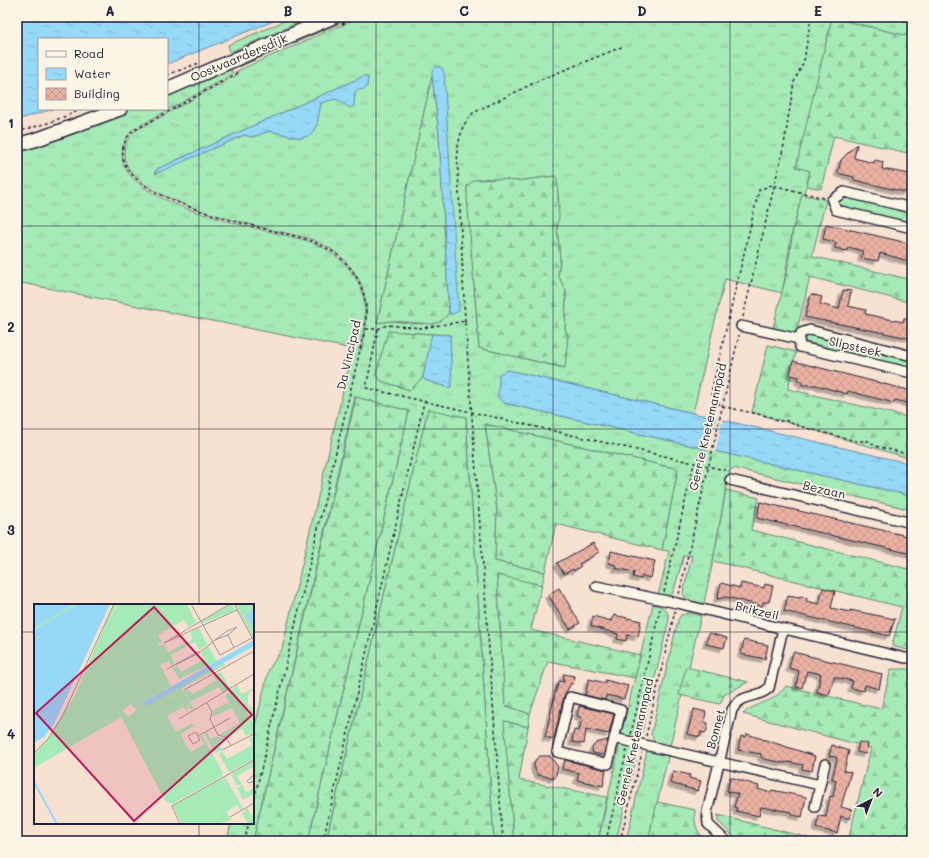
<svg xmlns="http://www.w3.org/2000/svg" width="929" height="858" font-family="Mali,sans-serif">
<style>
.grass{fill:url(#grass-tufts);stroke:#648678;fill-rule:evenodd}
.forest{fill:url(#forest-firs);stroke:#648678}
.water{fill:url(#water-ripples);stroke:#688fac}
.pier{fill:#f7e1d1}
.building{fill:url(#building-cross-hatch);stroke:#22223b;filter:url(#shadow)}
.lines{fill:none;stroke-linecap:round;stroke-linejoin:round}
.minor-casing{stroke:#22223b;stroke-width:12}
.secondary-casing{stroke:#22223b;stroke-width:16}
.path{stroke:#22223b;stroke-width:1.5;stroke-dasharray:3 3;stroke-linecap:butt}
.minor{stroke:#fcf5e5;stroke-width:9}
.secondary{stroke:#fcf5e5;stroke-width:13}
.grid{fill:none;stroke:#22223b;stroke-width:1;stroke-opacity:0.55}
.labels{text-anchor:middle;stroke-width:3.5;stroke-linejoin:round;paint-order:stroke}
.street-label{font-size:12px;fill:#22223b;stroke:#fcf5e5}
.inset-river{fill:none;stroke:#96d8f8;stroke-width:2}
.inset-road{fill:none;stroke:#a29595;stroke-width:1}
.view{fill:#c2185b;fill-opacity:0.15;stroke:#c2185b;stroke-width:2}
.inset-edge{fill:none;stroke:#22223b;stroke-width:2}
.neatline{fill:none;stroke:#22223b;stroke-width:1.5}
.grid-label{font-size:13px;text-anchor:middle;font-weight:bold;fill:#22223b}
</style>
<defs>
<pattern id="grass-tufts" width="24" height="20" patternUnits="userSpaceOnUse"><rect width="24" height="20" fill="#a6eab5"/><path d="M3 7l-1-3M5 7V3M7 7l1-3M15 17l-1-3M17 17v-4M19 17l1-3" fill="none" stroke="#8fc89d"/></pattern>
<pattern id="forest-firs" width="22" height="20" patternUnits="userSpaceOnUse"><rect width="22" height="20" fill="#a6eab5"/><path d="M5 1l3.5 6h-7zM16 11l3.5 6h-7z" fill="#8fc89d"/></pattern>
<pattern id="water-ripples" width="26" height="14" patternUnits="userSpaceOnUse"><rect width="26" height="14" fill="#96d8f8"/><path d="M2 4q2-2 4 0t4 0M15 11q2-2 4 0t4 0" fill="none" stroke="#81b9d6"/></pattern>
<pattern id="building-cross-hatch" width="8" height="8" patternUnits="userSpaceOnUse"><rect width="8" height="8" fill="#ebb2a3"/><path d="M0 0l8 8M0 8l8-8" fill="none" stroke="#c9998d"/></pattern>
<filter id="shadow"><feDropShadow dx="-3.5" dy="3.5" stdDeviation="0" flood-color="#0004"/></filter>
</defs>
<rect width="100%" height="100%" fill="#f7e1d1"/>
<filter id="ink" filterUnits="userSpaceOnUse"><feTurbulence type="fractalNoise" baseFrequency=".025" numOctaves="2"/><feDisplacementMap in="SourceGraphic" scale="8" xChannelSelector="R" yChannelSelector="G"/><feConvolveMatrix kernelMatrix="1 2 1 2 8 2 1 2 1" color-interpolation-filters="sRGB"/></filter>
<g filter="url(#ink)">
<path class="grass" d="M294 17H312L230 52 228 45Z
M344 17H355L239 67 237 63Z
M360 17H912V37L832 18 797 167 810 171C806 190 798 208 793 228 788 249 787 271 782 293L725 279 693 413 508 370 504 403 912 496V510L733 468 729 472 713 561 703 607 687 601 683 593 692 556 684 555 673 593 668 597 658 596 669 551 662 550 678 469 485 424 497 510 495 561 545 572 542 585 497 576 505 705 530 714 528 727 505 721 514 841H494L466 417 428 410 326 841H308L409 411 355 397 253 841H227L231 823H253V734L269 669 282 649 353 349 17 282V150L81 130 131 109H167V94L230 67 233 74 134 129C126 136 122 145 122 156 126 208 268 229 308 241 320 245 332 252 342 261 370 289 368 315 359 350L361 351C369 315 372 288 343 259 334 250 322 243 310 239 272 228 126 204 124 155 124 145 128 137 135 131L238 74 237 71ZM364 76 368 77 355 92 321 103 319 112 301 138 269 131 252 137 244 135 155 173 157 169ZM432 77 422 324 391 321 377 323ZM555 176 559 202 557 225 560 260 558 276 566 291 565 329 568 335 564 368 479 348 467 187C478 172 502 182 517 181 530 180 542 177 555 176ZM402 332 450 335 449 388 425 380 423 377 410 390 381 381Z
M844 196 912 212V225L841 208 839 202 840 197Z
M810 335 912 360V370L803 341 805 337Z
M653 604C663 607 668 609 669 619L642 732 637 737 621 735Z
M689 613 701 616 670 746 655 742 651 734 678 620 681 615Z
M620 743 633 747 636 758 616 841H598Z
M651 750 669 753 648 841H626L647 751Z"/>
<path class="forest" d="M832 18 912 37V154L834 136 821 189 807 186 810 171 796 167Z
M432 76 439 134 449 313 441 321 432 324 391 321 377 323Z
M555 176 557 178 559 217 557 225 560 260 558 275 566 291 565 329 568 335 565 368 479 348 467 197V186L474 180 502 179 516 181Z
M802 194 826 200 812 256 912 280V303L810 277 795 338 772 332 787 272 793 230Z
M388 331 432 334 423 377 410 390 381 381 376 374Z
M768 345 796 352 788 389 912 418V459L752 412Z
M356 397 409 411 308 841H253Z
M428 409 466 417 494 841H326Z
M485 424 678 469 662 550 556 524 545 572 495 561 497 510Z
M726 490 759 498 751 530 908 569 912 553V651L892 646 902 607 713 561Z
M497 575 542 585 531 630 640 655 635 678 548 661 530 714 505 705Z
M686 667 748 682 724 695 720 704 679 695Z
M891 669H912V841H848L871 748 743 714C757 701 772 705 786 686L881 709Z
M504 721 528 727 519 780 607 797 598 841H514Z
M657 802 695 810C694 824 696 832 707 841H648Z
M718 815 821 841H738L718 821Z"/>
<path class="water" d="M17 17H283L167 64V39H39V109H53L17 120Z
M437 66 442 68 444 73 459 311 452 314 449 313 439 134 432 76V71Z
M364 76 368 77 367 87 362 90 358 89 355 92 354 106 350 108 336 99 321 103 317 124 311 135 301 138 269 131 252 137 244 135 155 174 157 169Z
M432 334 450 335 452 384 450 388 425 380 423 377Z
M508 370 912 464V496L504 403 498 398 499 374Z"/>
<path class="pier" d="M717 416 723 418 715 452 708 450Z"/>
<path class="building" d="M857 144 854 158 874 163 875 160 883 162 882 169 910 174 909 178H912V181L910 190H907L905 192 854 180V177L838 173 841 160Z
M826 224 912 244V262L880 253 878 261 861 258 863 251 848 247 847 251 835 248 836 242 823 239Z
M843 290 851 291 848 306 866 310 865 314 903 322 904 318 912 319V334L909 338 805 317 811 294 822 297 820 304 839 309Z
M793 361 912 391V404L895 400 894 403 848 391 847 394 816 385H802V382L798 381 799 377 790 375Z
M760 502 912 537 910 547 912 548V554L757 518Z
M593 543 599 552 579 564 581 566 574 571 573 569 564 574 557 563Z
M611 551 655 561 651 578 642 576 641 579 633 577 634 572 615 568 616 565 609 563Z
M721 583 740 588 741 583 764 588 765 584 773 586 769 602H763L762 606 727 597 717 599Z
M559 588 580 623 570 629 548 595Z
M823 588 835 591 831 608 850 612V610L895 619 889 636 784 611 788 596 800 598V596L807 598 806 601 819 604Z
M614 615 641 621 638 637 627 635 626 641 617 639 618 634 591 626 593 616 611 621Z
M709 633 727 638 724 648 706 644Z
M744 640 768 645 765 659 741 654Z
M793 652 882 674 879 689 865 685 864 691 851 688 853 681 834 677 829 695 817 692 821 674 807 671 802 688 796 687 799 671 789 668Z
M563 674 575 676 573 684 571 683 564 696 554 739 545 737 556 690 559 681 564 682Z
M589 679 605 683V680L628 686 624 699 606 695 605 700 585 695Z
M579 706 614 714 609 734 586 729 584 744 572 742 574 730 579 731 582 718 577 716Z
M694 709 706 712 704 722 708 723 707 730 705 733 701 732 700 737 687 734Z
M747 734 815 756 812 771 802 769 803 765 788 762 784 763 764 759 761 757V754L738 750 741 736 746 737Z
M608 740 603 755 593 753 592 748 596 743Z
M859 742 868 744 866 754 857 752Z
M832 745 849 751 844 771 851 772 841 807 852 810 850 819 841 816 837 833 816 828 819 816 826 817 830 796 833 797 836 780 832 779 837 760 836 757 829 756Z
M540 756H550L558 767 555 778 538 775 536 772 534 766 535 760Z
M565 760 606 770 603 786 577 780 579 773 562 769Z
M673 771 690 775 689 778 701 781 698 791 670 783Z
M730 777 759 786 758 789 771 793 772 790 806 797 802 817 793 815 792 812 761 807 759 816 736 811 737 808 734 807 738 794 727 791Z"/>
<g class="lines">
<defs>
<path id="minor" d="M912 208 844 192 832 200 836 210 912 228
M741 326 799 339 800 347 912 373
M799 339 801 333 810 330 912 356
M730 480 912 523
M596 586 677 603 905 658H912
M570 697 621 710 608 764 557 752Z
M614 738 820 785
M815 807 825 764
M726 841 708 824 707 812 732 710C742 692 756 700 769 688L783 629"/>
<path id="secondary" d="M167 89 333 17
M17 145 38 139 120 109"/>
</defs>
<use href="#minor" class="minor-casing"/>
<use href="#secondary" class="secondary-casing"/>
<path class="path" d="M891 17 912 23
M342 24 358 17
M236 72V74L131 132C80 198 276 229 309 240 318 244 328 248 336 254 361 274 369 298 365 329L253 804
M167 75 199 63
M17 132 51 122 83 109
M824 198 772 185 759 190 711 393 721 406 771 417 778 422 785 420 795 425 856 441H869L875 446 912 455
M743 317 784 145 794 82 804 61 811 17
M465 321 457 149 463 126 473 113 542 79 624 46
M366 329H378L387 325 422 328 465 321 503 841
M378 329 366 388 694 463
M664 592 694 463 729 471
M679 594 739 335
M631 734 660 609
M646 736 675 611
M244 841 249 823
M323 841 424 402
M606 841 627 749
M620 841 642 753"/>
<use href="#minor" class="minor"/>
<use href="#secondary" class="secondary"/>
</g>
</g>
<path class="grid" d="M199 17V605M376 17V841M553 17V841M730 17V841M17 226H912M17 429H912M17 632H35M253 632H912M199 823V841"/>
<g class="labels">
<g class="street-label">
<text transform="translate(239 58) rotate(-23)" y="4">Oostvaardersdijk</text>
<text transform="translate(855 347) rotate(13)" y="4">Slipsteek</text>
<text transform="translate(349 355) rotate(-77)" y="4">Da Vincipad</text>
<text transform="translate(708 427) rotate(-77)" y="4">Gerrie Knetemannpad</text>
<text transform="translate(824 490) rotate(13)" y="4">Bezaan</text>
<text transform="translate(757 611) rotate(14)" y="4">Brikzeil</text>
<text transform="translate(716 729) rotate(-75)" y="4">Bonnet</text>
<text transform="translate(635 742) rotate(-77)" y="4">Gerrie Knetemannpad</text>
</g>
</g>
<g transform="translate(34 604)">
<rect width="220" height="220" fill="#f7e1d1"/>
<path d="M40 0H44L0 26V24ZM80 0H83L74 18 84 0H139L110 16 135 57 126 61 137 82 109 98 112 102 189 58 191 61 148 84 160 105 156 106 153 100 154 109 141 91 112 107 129 123 137 119 138 121 131 125 147 140 151 139 152 141 149 142 168 161 176 151 166 132 168 131 189 169 187 173 138 200 131 197 87 113 0 164V150L12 138 41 91ZM93 68 112 86 116 91 86 74ZM97 100 103 106 94 113 89 106ZM167 166 177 175 147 191 146 188ZM197 0 201 6 169 19 168 17ZM201 0H220V5L211 10 220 27V35ZM173 128 184 148 182 149 170 130ZM191 173 209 204 206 206 196 188 186 218 196 213 197 216 183 220 184 195 148 215 151 220H148L139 202 188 175 194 186 189 175ZM213 204 220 215V220H214L208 209 211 207 213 210 211 206Z" fill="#a6eab5" fill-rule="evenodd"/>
<path d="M139 0H153L162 18 154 23 150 16 124 31 128 39H122L110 16ZM165 24 173 40 165 46 161 38 137 51 141 61 138 63 126 42 130 40 134 48 159 35 156 29ZM174 42 183 57 145 75 139 65 143 62 147 68 170 55 167 49ZM93 68 112 86 116 91 103 98 84 80 83 77ZM187 68 196 84 189 89 185 83 157 98 150 88 155 85 158 90 182 77 179 72ZM66 69 95 97 87 107 84 102ZM203 81 208 90 220 84V87H216L214 92V101L220 105V118L214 103 211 102 201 86 220 121V129L212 132 208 125 194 133 186 130 206 119 198 104 178 113 180 106 195 98 191 92ZM142 91 149 103 133 112 137 119 129 123 112 107ZM109 108 165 163 144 186 103 112ZM101 114 141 188 134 194 93 118ZM158 119 160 122 147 130 151 139 147 140 131 125 138 121 142 128ZM183 132 191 135 184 138 188 146 184 148 177 135ZM220 133V155L195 168 185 150 189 148 193 155 218 141 215 134ZM170 140 177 151 168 161 148 142 152 141 157 148ZM220 157V162L203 172 208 180 203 182 197 170ZM168 166 177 175 147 191 146 188ZM185 176 184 192 157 208 150 196ZM208 181 212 188 220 184V190L209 196 203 184ZM196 188 203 201 192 208 196 213 186 219 187 193ZM184 195 183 220H151L148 215Z" fill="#a6eab5"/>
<path d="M0 0H40L0 24ZM44 0H76L20 120 10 133 0 139V26ZM220 5V27L211 10ZM220 36V42L112 102 108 99Z" fill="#96d8f8"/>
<path class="inset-river" d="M0 178 23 220"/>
<path class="inset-road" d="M157 0 186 51 218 34M196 0 130 39 203 6M200 0 220 37M203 23 194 31 181 36 193 27ZM194 31 200 44M142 60 166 47M133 65 165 49 181 36M150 86 220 47M173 99 178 108 176 115 184 131 192 133 197 142M145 115 220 70M162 128 166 136 159 140 154 132ZM164 132 196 114M188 146 220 130M0 149 14 135 29 111 80 0M220 171 213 177 215 179 220 177M196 213 220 199M146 220 138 202 220 156"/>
<path class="view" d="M120 3 218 111 100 217 2 109Z"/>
<rect width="220" height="220" class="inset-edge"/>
</g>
<rect width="929" height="858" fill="none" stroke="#fcf5e5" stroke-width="44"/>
<rect x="38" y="38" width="130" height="72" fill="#fcf5e5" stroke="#a5a1a1"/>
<rect x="46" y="51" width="20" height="6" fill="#fcf5e5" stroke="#a5a1a1"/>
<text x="74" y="58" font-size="12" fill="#22223b">Road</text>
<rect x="46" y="68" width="20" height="12" fill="url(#water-ripples)" stroke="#a5a1a1"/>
<text x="74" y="78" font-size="12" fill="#22223b">Water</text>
<rect x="46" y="88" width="20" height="12" fill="url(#building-cross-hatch)" stroke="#a5a1a1"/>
<text x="74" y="98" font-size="12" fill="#22223b">Building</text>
<g transform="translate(871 800) rotate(42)" stroke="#fcf5e5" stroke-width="3" paint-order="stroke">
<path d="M0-3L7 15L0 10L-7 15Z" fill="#22223b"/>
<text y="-6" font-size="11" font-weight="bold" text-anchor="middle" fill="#22223b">N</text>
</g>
<rect x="22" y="22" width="885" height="814" class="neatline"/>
<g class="grid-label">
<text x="110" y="16">A</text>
<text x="288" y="16">B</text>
<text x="464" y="16">C</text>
<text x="642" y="16">D</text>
<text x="818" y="16">E</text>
<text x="11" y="128">1</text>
<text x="11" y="332">2</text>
<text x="11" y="535">3</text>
<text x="11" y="739">4</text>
</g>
</svg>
